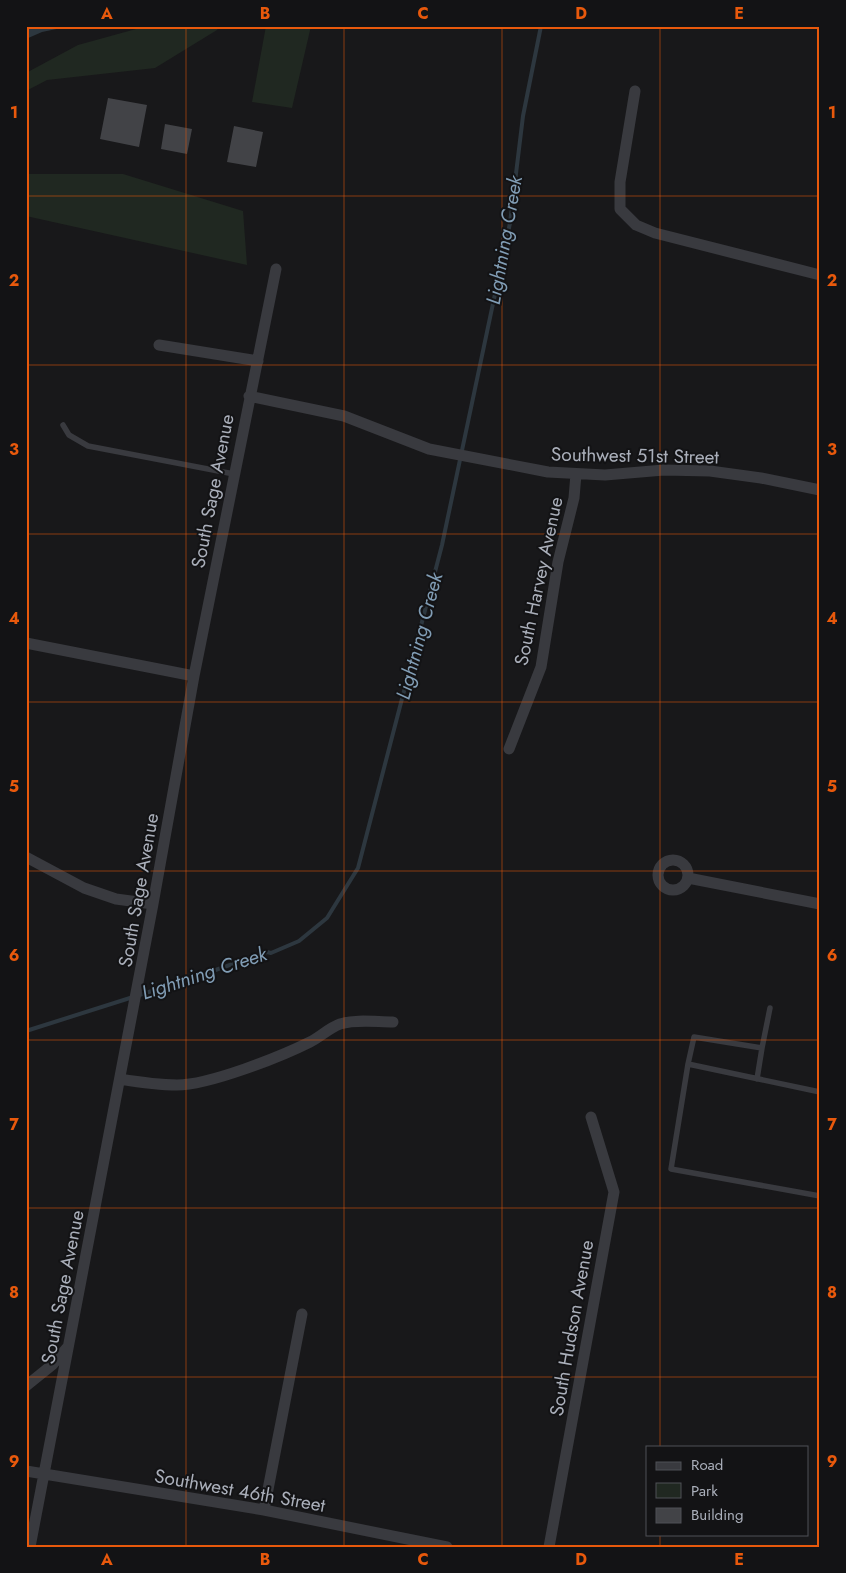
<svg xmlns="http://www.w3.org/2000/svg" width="846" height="1573" font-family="Jost,sans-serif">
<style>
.green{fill:#202821}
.water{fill:#2d373f}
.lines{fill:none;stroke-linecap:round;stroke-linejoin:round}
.stream{stroke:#2d373f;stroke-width:4}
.building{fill:#424347}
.service{stroke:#393a3f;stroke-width:5.5}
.minor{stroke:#393a3f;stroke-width:11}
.grid{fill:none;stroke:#e8590c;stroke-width:1;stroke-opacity:0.55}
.labels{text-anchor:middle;stroke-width:4;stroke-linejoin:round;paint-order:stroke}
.street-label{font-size:19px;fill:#aaafba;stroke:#131315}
.water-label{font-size:20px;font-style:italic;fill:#819db5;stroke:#131315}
.neatline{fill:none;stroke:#e8590c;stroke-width:2}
.grid-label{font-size:16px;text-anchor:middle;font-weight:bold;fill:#e8590c}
</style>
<rect width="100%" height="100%" fill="#18181a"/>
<path class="green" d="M147 26H219L217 30 155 68 47 80 26 91V73L78 45Z
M266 26H311L292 108 252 102Z
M26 174H123L243 211 247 265 26 216Z"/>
<path class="water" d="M26 26H71L42 32 26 39Z"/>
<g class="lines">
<path class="stream" d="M26 1031 152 991 172 983 184 981 267 952 271 953 299 941 327 918 358 868 442 545 510 223 523 116 541 26"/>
</g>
<path class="building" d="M108 98 147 105 139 147 100 139Z
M165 124 192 129 187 154 161 149Z
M234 126 263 132 256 167 227 162Z"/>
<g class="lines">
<path class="service" d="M63 425 69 435 88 446 234 474
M762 1048 770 1008
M688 1064 694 1037 762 1048 757 1079
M820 1092 688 1064 671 1169 820 1196"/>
<path class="minor" d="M635 91 620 182V209L636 225 655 233 820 275
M159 345 258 361
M249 396 344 416 429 449 548 472 605 475 664 470 710 471 761 478 820 490
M26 643 194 676
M509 749 541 667 558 562 574 498 576 474
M26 857 84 888 116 899 153 904
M658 875a15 15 0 1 1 30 0a15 15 0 1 1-30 0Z
M688 878 820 904
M120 1079C138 1082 157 1085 177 1085 209 1085 280 1057 310 1042 320 1037 329 1028 340 1024 356 1019 376 1022 393 1022
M26 1386 52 1365 67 1348
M26 1471 264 1510 447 1547
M264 1510 302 1314
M30 1547 153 904 194 676 276 269
M549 1547 614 1192 591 1117"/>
</g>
<path class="grid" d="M186 26V1547M344 26V1547M502 26V1547M660 26V1447M26 196H820M26 365H820M26 534H820M26 702H820M26 871H820M26 1040H820M26 1208H820M26 1377H820M660 1534V1547"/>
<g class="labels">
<g class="street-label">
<text transform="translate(635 455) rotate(1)" y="7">Southwest 51st Street</text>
<text transform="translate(212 491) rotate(-79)" y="7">South Sage Avenue</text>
<text transform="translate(538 581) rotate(-78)" y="7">South Harvey Avenue</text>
<text transform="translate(138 890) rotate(-80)" y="7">South Sage Avenue</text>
<text transform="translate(62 1287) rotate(-79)" y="7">South Sage Avenue</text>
<text transform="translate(571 1328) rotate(-80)" y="7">South Hudson Avenue</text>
<text transform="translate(240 1490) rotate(10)" y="7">Southwest 46th Street</text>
</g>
<g class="water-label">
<text transform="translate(504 240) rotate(-80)" y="7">Lightning Creek</text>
<text transform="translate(419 636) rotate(-75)" y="7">Lightning Creek</text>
<text transform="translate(204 973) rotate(-18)" y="7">Lightning Creek</text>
</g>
</g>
<rect width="846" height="1573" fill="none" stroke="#131315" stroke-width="55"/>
<rect x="646" y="1446" width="162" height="90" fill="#131315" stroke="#4f5157"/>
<rect x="656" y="1462" width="25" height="8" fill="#393a3f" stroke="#4f5157"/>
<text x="691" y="1470" font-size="15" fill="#aaafba">Road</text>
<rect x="656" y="1483" width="25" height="15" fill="#202821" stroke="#4f5157"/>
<text x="691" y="1496" font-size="15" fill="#aaafba">Park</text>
<rect x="656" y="1508" width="25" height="15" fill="#424347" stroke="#4f5157"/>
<text x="691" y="1520" font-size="15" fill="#aaafba">Building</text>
<rect x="28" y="28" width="790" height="1518" class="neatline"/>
<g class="grid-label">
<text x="107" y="19">A</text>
<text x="265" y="19">B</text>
<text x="423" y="19">C</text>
<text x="581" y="19">D</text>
<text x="739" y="19">E</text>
<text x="14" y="118">1</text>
<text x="832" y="118">1</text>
<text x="14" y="286">2</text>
<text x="832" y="286">2</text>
<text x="14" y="455">3</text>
<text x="832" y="455">3</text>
<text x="14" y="624">4</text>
<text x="832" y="624">4</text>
<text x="14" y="792">5</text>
<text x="832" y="792">5</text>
<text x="14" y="961">6</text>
<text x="832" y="961">6</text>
<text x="14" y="1130">7</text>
<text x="832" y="1130">7</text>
<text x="14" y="1298">8</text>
<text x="832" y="1298">8</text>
<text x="14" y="1467">9</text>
<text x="832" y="1467">9</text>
<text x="107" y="1565">A</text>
<text x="265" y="1565">B</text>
<text x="423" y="1565">C</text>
<text x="581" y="1565">D</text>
<text x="739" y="1565">E</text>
</g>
</svg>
